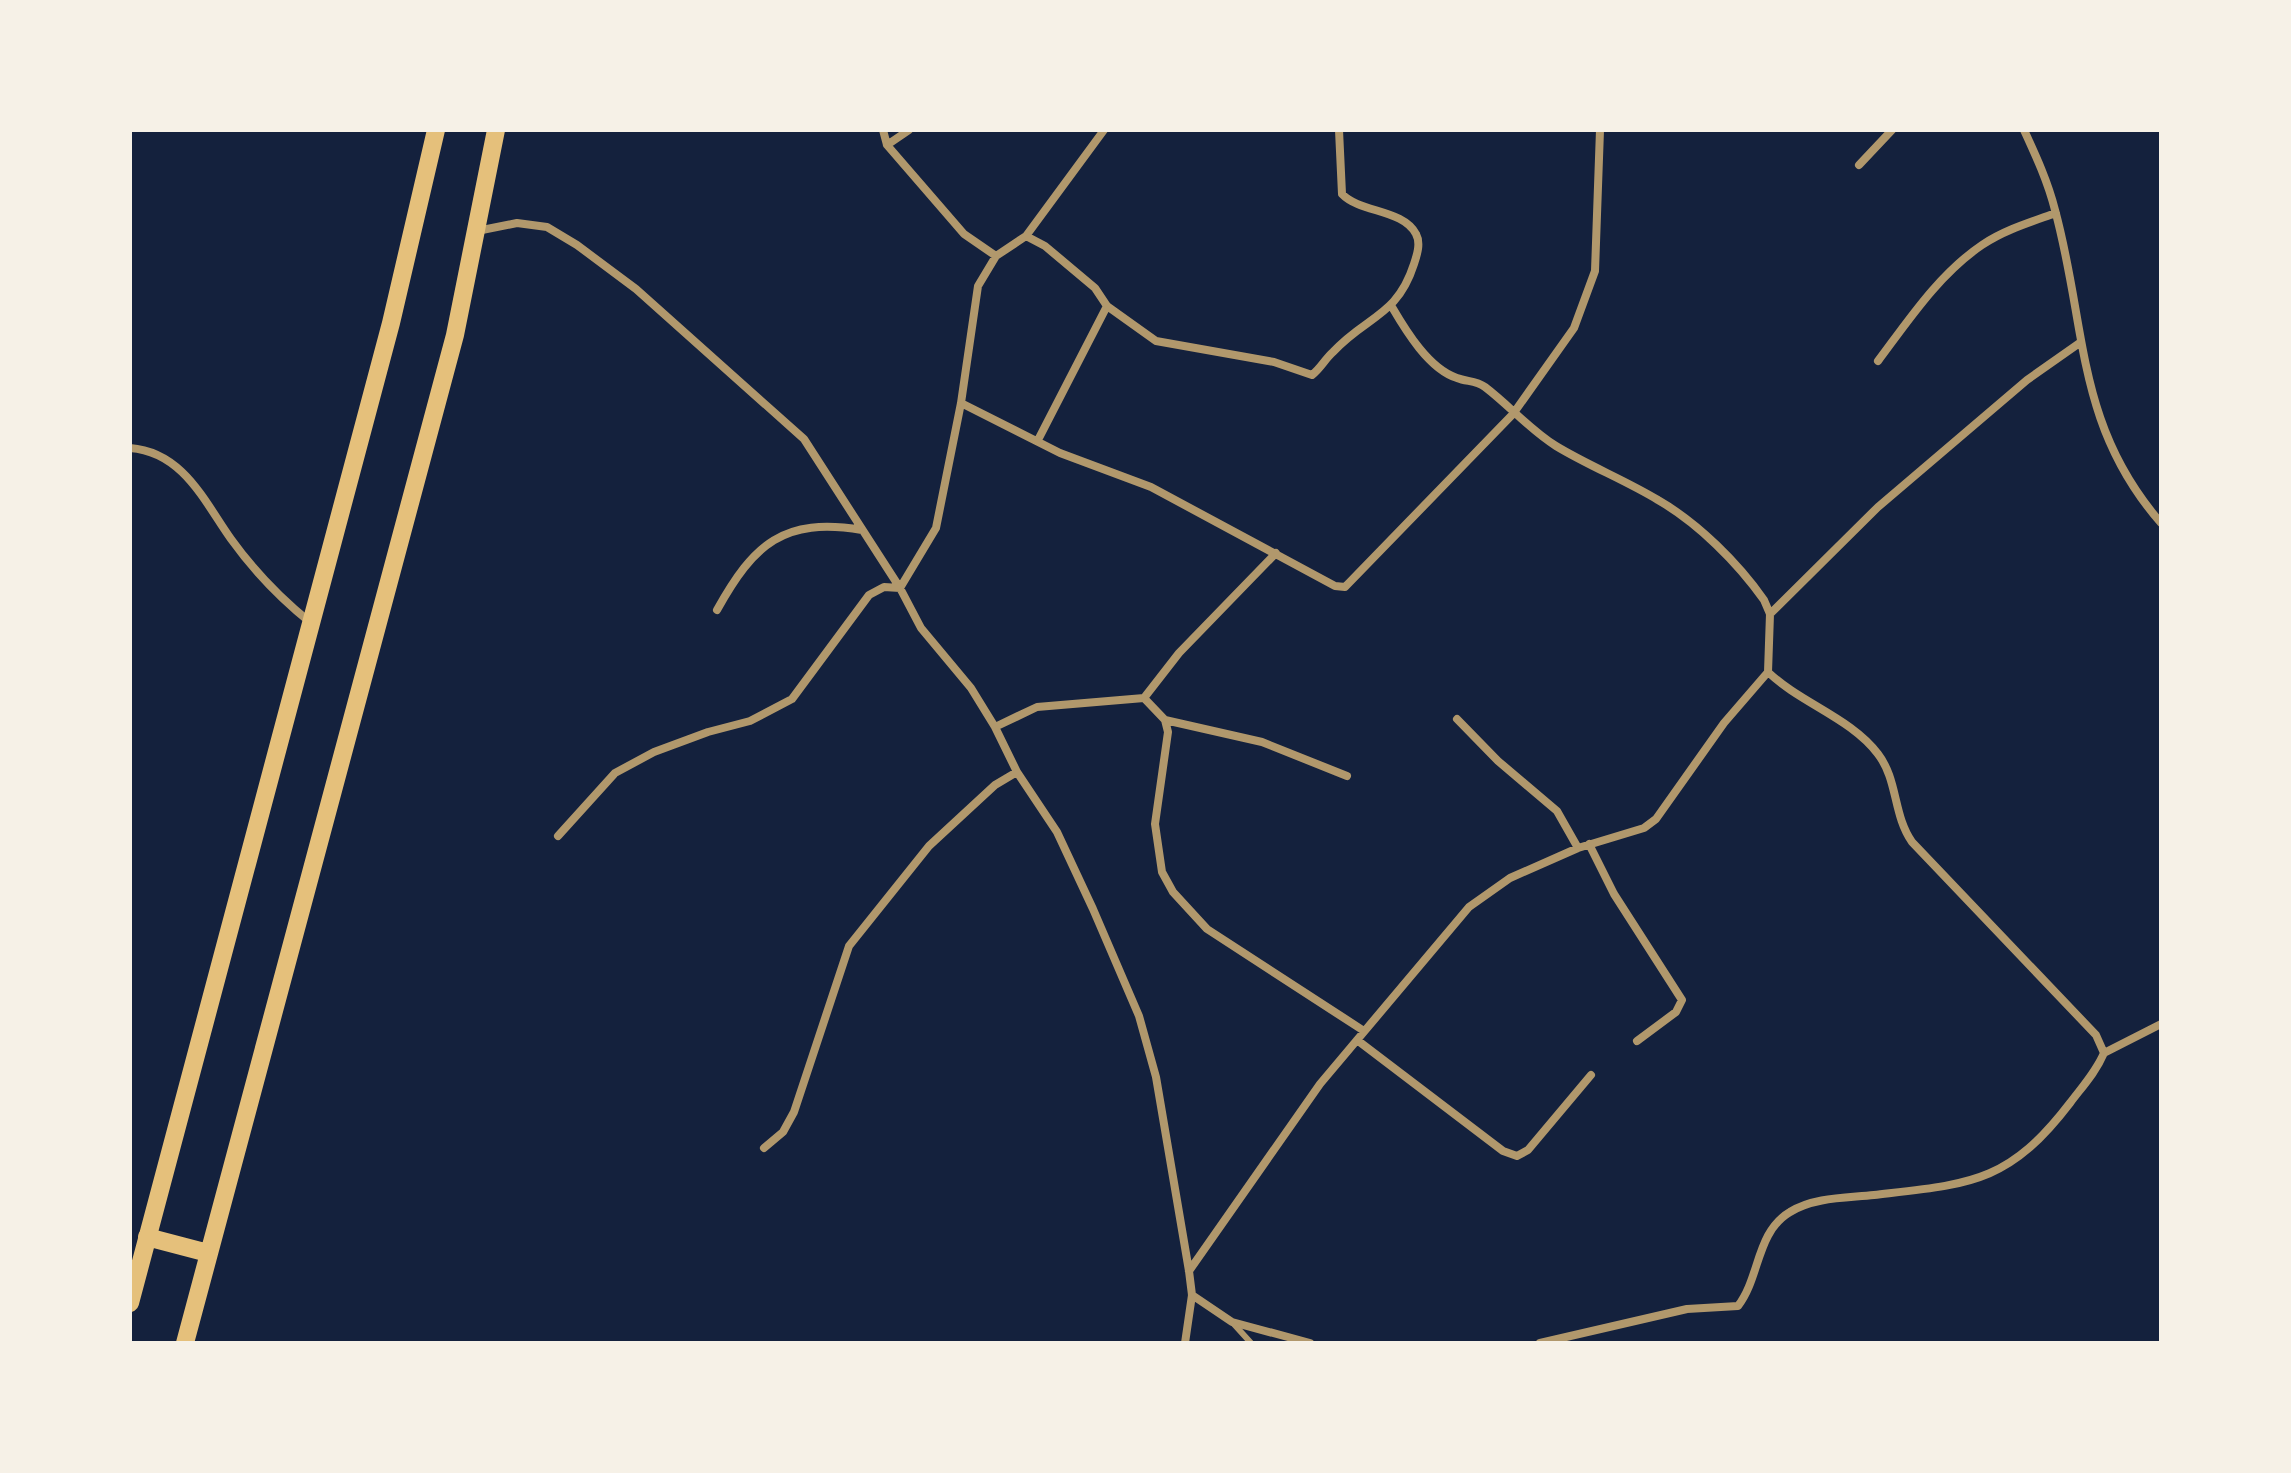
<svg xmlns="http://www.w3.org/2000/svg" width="2291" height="1473" font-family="'Noto Sans',sans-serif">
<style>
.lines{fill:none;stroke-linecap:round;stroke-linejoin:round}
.service{stroke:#b1986c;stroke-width:6}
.minor{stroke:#b1986c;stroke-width:8}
.primary{stroke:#e5c07b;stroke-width:18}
</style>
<rect width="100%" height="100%" fill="#14213d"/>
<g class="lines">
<path class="service" d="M1232 1322 1251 1343"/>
<path class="minor" d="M883 130 887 145 964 234 996 256
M2024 130C2036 156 2048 182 2055 210 2087 327 2075 424 2161 523
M887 145 909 130
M1859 165 1892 130
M477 231 517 223 547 227 577 245 636 289 804 439 900 588 921 628 971 688 995 727 1017 772 1057 832 1093 909 1139 1016 1156 1077 1189 1271 1192 1295 1185 1343
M1026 236 1045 246 1095 288 1107 306 1156 341 1274 362 1312 375C1321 368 1325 359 1333 352 1366 316 1397 317 1414 264 1417 255 1421 243 1416 234 1403 209 1360 213 1342 194L1339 130
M1878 361C1908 321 1939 274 1982 245 2004 230 2031 222 2056 213
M961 403 1060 453 1151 487 1335 586 1345 587 1513 414 1574 328 1595 271 1600 130
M1038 440 1107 306
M130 448C183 452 204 501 231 539 254 571 280 598 311 623
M717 610C754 544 783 517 862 530
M1770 614 1878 507 2027 380 2081 342
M1144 698 1165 720 1168 732 1155 824 1162 872 1173 892 1207 929 1364 1031
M1457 719 1498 761 1557 811 1578 848
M1165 720 1262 742 1347 776
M995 727 1037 707 1144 698 1179 653 1276 553
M558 836 615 773 654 752 708 732 750 721 792 699 869 595 884 587 900 588 936 528 961 403 978 286 996 256 1026 236 1104 130
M1589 844 1614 894 1682 1000 1676 1012 1637 1041
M1357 1040 1503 1151 1517 1156 1528 1150 1591 1075
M2104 1053 2161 1024
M764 1148 783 1132 794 1112 849 946 929 846 995 785 1017 772
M1189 1271 1320 1084 1469 907 1510 878 1578 848 1644 828 1656 819 1724 723 1768 672 1770 614 1764 600C1738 563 1698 523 1658 500 1625 480 1589 466 1556 446 1529 429 1510 406 1485 387 1476 380 1467 382 1457 378 1429 369 1406 331 1392 307
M1192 1295 1232 1322 1310 1343
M1540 1343 1687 1309 1738 1306C1760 1278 1756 1232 1790 1212 1814 1197 1847 1198 1874 1195 1970 1184 2008 1184 2070 1103 2082 1087 2096 1072 2104 1053L2096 1035 1912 842C1893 815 1898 780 1878 754 1851 718 1800 703 1768 672"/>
<path class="primary" d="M147 1237 208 1253
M130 1303 391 323 436 130
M185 1343 455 335 496 130"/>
</g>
<rect width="2291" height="1473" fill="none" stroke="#f6f1e7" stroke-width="264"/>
</svg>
